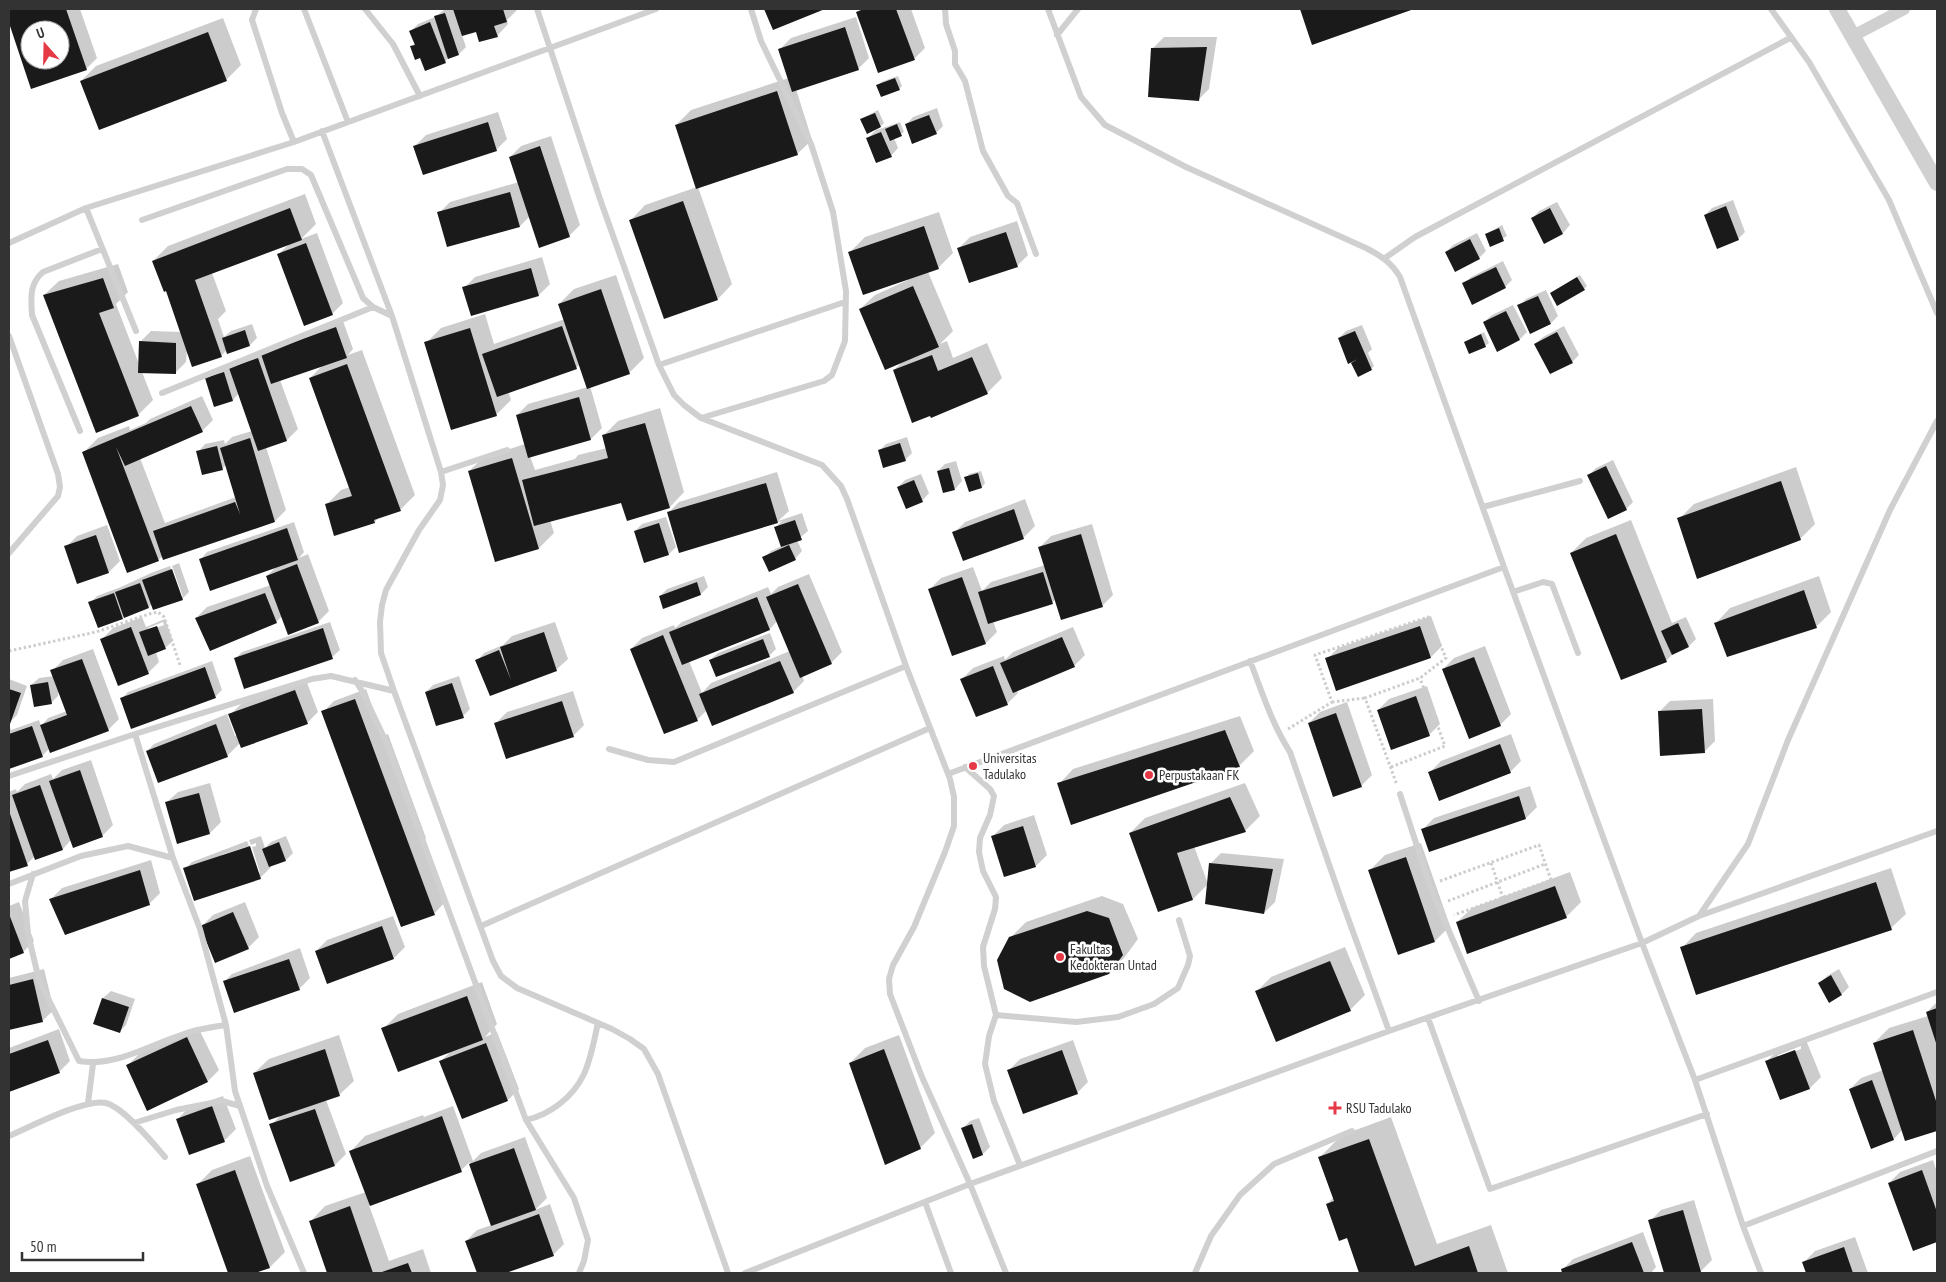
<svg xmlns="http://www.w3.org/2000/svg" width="1946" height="1282" font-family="'PT Sans Narrow',sans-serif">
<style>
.shadow{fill:#0003;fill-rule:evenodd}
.building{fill:#1a1a1a;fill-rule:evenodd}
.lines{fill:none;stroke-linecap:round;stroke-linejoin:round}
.path{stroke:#cdcdcd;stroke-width:3;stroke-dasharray:2.5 2.5;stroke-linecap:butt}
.service{stroke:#d0d0d0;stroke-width:6}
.minor{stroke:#d0d0d0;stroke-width:12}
.tertiary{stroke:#d0d0d0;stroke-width:16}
.poi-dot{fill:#e63946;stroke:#fff;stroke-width:2}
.labels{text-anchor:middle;stroke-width:5;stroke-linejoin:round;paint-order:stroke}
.poi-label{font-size:14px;fill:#333;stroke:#fff;text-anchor:start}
</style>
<rect width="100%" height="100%" fill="#fff"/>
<path class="shadow" d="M9 9H80L97 58 86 69 32 87 9 19ZM30 30H60V60H30Z
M445 9H517V10L507 20 508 24 497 36 477 30 462 35 466 47 459 54 449 57 445 62 421 57 411 47 415 43 411 31 418 24 435 17Z
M766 9H822L774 29Z
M861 9H911L925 48 914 59 857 12Z
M1301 9H1411L1313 43Z
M856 17 869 58 858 69 796 89 812 140 797 154 698 187 732 284 718 299 631 220 645 205 697 187 676 125 691 110 789 78 780 49 791 38Z
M223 18 241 65 226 80 81 81 96 66Z
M1164 37H1217L1209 89 1198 100 1153 48Z
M898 76 902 86 899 89 878 86 881 82Z
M937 108 943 126 936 133 906 125 913 117Z
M878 110 884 123 877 130 900 122 904 132 894 138 898 148 891 156 867 139 878 128 861 119Z
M498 112 507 139 496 150 415 146 426 135Z
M551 136 580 225 569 236 530 216 520 226 439 213 450 202 519 182 510 157 521 146Z
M305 194 316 224 301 239 317 233 343 303 332 314 279 254 290 243 212 273 226 311 218 319 224 337 231 331 252 324 257 338 250 345 227 350 221 356 187 348 186 362 175 373 142 372 153 400 138 415 44 295 59 281 118 264 128 292 116 304 139 364 140 342 151 331 181 332 166 290 153 261 168 246Z
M1733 200 1745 232 1738 239 1705 215 1712 208Z
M1557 202 1570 225 1563 233 1545 242 1532 219 1539 211Z
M939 212 953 253 938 268 928 272 953 331 940 344 947 341 953 358 987 343 1002 378 987 393 894 370 903 361 860 309 875 295 908 280 850 252 865 237Z
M1017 221 1028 255 1017 266 959 248 970 237Z
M1502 225 1507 236 1491 245 1486 234Z
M1477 233 1486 251 1479 258 1446 252 1453 245Z
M542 257 550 284 539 295 464 288 475 277Z
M1503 261 1512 280 1505 287 1463 284 1471 277Z
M616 275 644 358 629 373 590 386 602 428 591 439 530 456 535 470 575 459 578 455 607 448 603 436 618 421 660 408 684 492 670 507 622 501 550 520 554 533 539 548 496 560 469 471 484 457 525 444 517 415 528 404 588 387 580 364 576 368 508 391 511 400 496 415 426 343 441 328 485 314 494 344 565 319 559 304 574 289Z
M1580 275 1587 286 1584 289 1552 293Z
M1546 290 1558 316 1551 323 1519 306 1526 299Z
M1513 305 1527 332 1520 339 1484 322 1492 315Z
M343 321 353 349 348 355 362 350 415 495 400 510 379 517 375 522 326 505 341 490 350 487 310 378 324 364 280 380 298 429 287 440 266 447 286 510 275 521 163 556 158 560 83 453 98 438 129 426 130 430 146 423 150 419 202 396 213 420 202 431 140 458 165 523 236 497 226 465 222 469 198 452 205 444 224 440 225 444 232 437 252 431 239 393 233 400 215 405 206 378Z
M1362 325 1372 349 1368 353 1374 366 1371 369 1353 364 1358 358 1339 338 1346 331Z
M1564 326 1579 355 1572 362 1535 344 1543 337Z
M1484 332 1489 343 1485 346 1465 342Z
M907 437 912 453 905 460 879 451 886 444Z
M1613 460 1633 502 1626 509 1588 476 1596 468Z
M956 461 962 481 955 489 938 471 945 464Z
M1796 467 1815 524 1800 539 1679 519 1694 504Z
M981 471 985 483 982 487 970 490 966 478 969 474Z
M777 472 789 511 778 521 802 513 808 531 797 540 802 551 795 559 764 558 771 551 782 546 776 527 782 521 680 551 668 513 679 502Z
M921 474 929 493 922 501 898 487 905 480Z
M1025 499 1035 526 1024 537 964 560 954 533 965 522Z
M666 517 676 547 669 554 635 531 642 524Z
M1631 520 1672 623 1686 617 1696 639 1689 646 1675 652 1667 660 1622 679 1571 553 1586 538Z
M294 522 304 552 299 558 308 554 329 611 318 622 282 616 276 622 196 618 207 607 271 585 267 576 277 566 200 560 207 552Z
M1092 524 1113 595 1102 606 1056 599 1052 603 993 621 997 632 986 643 953 654 930 589 941 578 973 567 982 591 991 582 1045 565 1040 547 1051 536Z
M107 525 120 561 109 572 78 582 66 547 77 536Z
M179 563 189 592 182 599 152 604 149 607 98 627 90 603 97 596 121 587 151 573 170 566 180 597H183L172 566Z
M809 574 842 652 831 663 802 675 804 681 793 692 707 710 697 720 631 649 642 638 674 625 675 628 682 622 768 587 771 594 778 587ZM777 621 790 651 711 683 702 693 689 661 770 629Z
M704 576 708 587 701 594 664 607 660 596 667 589Z
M1819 576 1831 612 1816 627 1716 623 1730 608Z
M1431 616 1442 646 1431 657 1337 689 1327 659 1338 648Z
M142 617 146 627 165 619 173 641 165 648 156 652 159 662 148 673 102 639 113 628ZM163 622 164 625 148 631V628Z
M330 622 340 650 332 657 235 659 242 652Z
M555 622 568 659 556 670 513 685 477 661 484 653 503 645 512 636Z
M1073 627 1085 655 1074 666 1017 690 1018 693 1007 704 962 679 973 668 1004 656 1005 660 1013 652Z
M770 633 776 649 769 656 710 660 718 653Z
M1485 646 1511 714 1500 725 1443 669 1454 658Z
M93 649 119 719 108 730 50 748 42 756 9 768V728L10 727 11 730 39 720 41 726 48 718 67 711 59 689 58 696 51 703 31 685 39 678 54 676 52 671 63 660Z
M212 661 222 690 215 697 121 699 128 692Z
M459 676 470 709 463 716 426 692 433 685Z
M9 679 27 686 17 715 10 722Z
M306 680 318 712 307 723 240 743 227 756 147 751 154 744 227 714 235 736 238 735 230 715 241 704Z
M1427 686 1440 724 1429 735 1378 710 1389 699Z
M366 689 383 736 388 734 426 838 423 842 445 902 434 914 323 712 334 701Z
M573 691 584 725 573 736 496 723 507 712Z
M1713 699 1715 741 1704 752 1659 712 1670 701Z
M1347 702 1372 775 1361 786 1309 723 1320 712Z
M1240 716 1254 751 1239 766 1059 784 1073 769Z
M1511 734 1521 761 1510 772H1430L1441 761Z
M91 760 113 825 102 836 71 840 63 849 35 856 27 864 9 871V792L16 789 17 792 25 784 51 774 53 779 62 770Z
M210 783 221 822 210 833 166 803 178 792Z
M1245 783 1260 816 1245 831 1194 846 1208 884 1193 899 1159 910 1130 833 1145 818Z
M1530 786 1537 807 1526 818 1430 851 1423 829 1434 818Z
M1034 815 1047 855 1036 866 993 836 1004 825Z
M261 836 265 848 271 842 286 836 293 853 286 860 271 865V867L260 878 185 869 192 862 247 841 249 846 221 855V857L260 873 252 847 256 846V843L251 845 249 840Z
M1421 843 1450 926 1435 941 1370 870 1385 855Z
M1221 853 1284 859 1275 902 1264 913 1210 864Z
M151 860 160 893 149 904 51 899 62 888Z
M1891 868 1906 914 1891 928 1682 948 1696 933Z
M1570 872 1581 902 1566 917 1457 922 1472 908Z
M1102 896 1123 904 1138 939 1124 958 1108 973 1010 938 1026 922Z
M19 902 34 941 23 952 9 958V906Z
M245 902 259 937 248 948 202 926 213 915Z
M393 916 405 947 394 958 316 951 327 940Z
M1345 947 1365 995 1350 1010 1257 991 1271 977Z
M300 948 310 978 299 989 224 982 232 974Z
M44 969 54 1010 42 1021 9 1029V978Z
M1839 969 1849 987 1842 994 1820 983 1827 976Z
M482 982 497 1024 485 1037 497 1032 519 1089 508 1100 441 1061 451 1051 383 1029 398 1014Z
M111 991 135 999 126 1025 119 1032 95 1024 103 998Z
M1937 1002V1129L1905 1140 1902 1130 1894 1139 1872 1147 1850 1089 1861 1078 1883 1070 1874 1043 1889 1028 1928 1016 1927 1012Z
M198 1027 219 1070 208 1081 148 1109 128 1065 139 1054Z
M59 1029 70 1061 59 1072 9 1091V1048Z
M339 1035 354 1081 339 1095 326 1100 346 1154 335 1165 271 1125 281 1115 254 1073 269 1059Z
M899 1035 935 1133 920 1148 850 1063 865 1048Z
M1073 1040 1088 1082 1077 1093 1009 1070 1020 1059Z
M1806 1040 1821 1077 1810 1088 1781 1099 1767 1061 1778 1050ZM1801 1046V1049L1778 1058V1055Z
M223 1096 236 1129 225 1140 189 1153 177 1120 188 1108Z
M453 1106 473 1161 481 1153 525 1137 547 1198 535 1210 550 1204 564 1244 553 1255 502 1273H478L466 1241 477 1230 492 1225 470 1162 461 1170 369 1205 389 1261 423 1249 431 1273H329L311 1221 325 1206 366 1192 351 1151 365 1136 423 1115 424 1117Z
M1391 1117 1437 1244 1491 1225 1508 1273H1360L1348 1236 1327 1204 1334 1197 1320 1157 1342 1135Z
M979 1118 990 1147 983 1154 973 1157 963 1128 970 1121Z
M250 1156 285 1252 270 1267 252 1273H229L197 1185 212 1170Z
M1933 1160 1937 1172V1241L1913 1249 1889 1183 1900 1172Z
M1694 1200 1712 1260 1701 1271 1693 1273H1665L1650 1221 1661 1210Z
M1643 1232 1656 1267 1651 1273H1564L1562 1270 1573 1259Z
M1855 1237 1868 1273H1808L1804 1262 1815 1251Z"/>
<path class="building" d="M9 9H66L87 70 31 89 9 23ZM30 30H60V60H30Z
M453 9H503L507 22 494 26 498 37 479 42 476 32 462 36Z
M764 9H825L773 30Z
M864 9H896L915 60 878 73 856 12Z
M1300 9H1414L1312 45Z
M445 13 459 55 448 59 434 16Z
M430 22 446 63 425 71 420 58 415 60 410 46 415 45 409 31Z
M845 27 859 70 792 92 778 49Z
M208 32 227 81 99 130 80 81Z
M1207 47 1199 101 1148 97 1151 48Z
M895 78 900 90 881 97 876 85Z
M777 91 798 155 696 189 675 125Z
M875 113 881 127 867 134 860 119Z
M929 115 937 134 912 144 905 124Z
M488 122 497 151 423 175 413 146Z
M897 124 902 136 890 141 885 129Z
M881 132 892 157 876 163 866 138Z
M540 146 570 237 539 248 509 157Z
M510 192 520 227 447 247 437 212Z
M683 201 718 300 664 319 629 220Z
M1726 206 1739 240 1717 249 1704 215Z
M290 208 302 240 195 280 222 357 192 367 166 291 164 292 152 261Z
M1550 208 1563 234 1544 244 1531 218Z
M924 226 939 269 863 295 848 252Z
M1499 228 1504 241 1490 247 1485 234Z
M1006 232 1018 267 969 283 957 248Z
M1470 239 1480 259 1455 272 1445 252Z
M306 243 333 315 304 326 277 254Z
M1496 267 1506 288 1472 305 1462 283Z
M531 268 539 296 471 316 462 287Z
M1577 277 1585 290 1557 306 1550 293Z
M103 278 114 308 99 313 139 416 96 433 43 295Z
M913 286 939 347 885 370 859 309Z
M601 289 630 374 587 389 558 304Z
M1538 296 1551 324 1530 334 1517 305Z
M1506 311 1520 340 1497 352 1483 322Z
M562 326 577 369 497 397 482 354Z
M336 327 347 358 271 384 261 354Z
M470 328 497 416 451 430 424 342Z
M245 330 250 346 227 354 222 338Z
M1355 331 1372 370 1358 377 1351 363 1358 359 1348 364 1338 338Z
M1557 332 1573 363 1550 374 1534 344Z
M1481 334 1486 347 1469 354 1464 342Z
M139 341 176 343V374L138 373Z
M932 355 938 371 972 357 988 394 931 418 930 416 912 423 893 370Z
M258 358 287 441 258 451 229 368Z
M347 364 401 511 374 520 375 523 334 536 325 504 352 496 309 378Z
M224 372 233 401 214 407 205 378Z
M579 397 591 440 528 458 516 415Z
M191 406 203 432 125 466 116 447 159 561 127 573 82 452Z
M645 423 670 508 627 521 621 503 534 526 522 480 608 458 602 435Z
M250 438 275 522 163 560 153 531 235 502 240 514 220 448Z
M900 443 906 461 883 468 878 450Z
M217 446 223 470 202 475 196 451Z
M512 458 539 549 495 562 468 471Z
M1606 466 1627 510 1608 519 1587 475Z
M949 468 955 490 943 493 937 471Z
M978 473 982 488 969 492 964 477Z
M914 480 923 502 906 509 897 487Z
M1781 481 1801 540 1697 579 1677 518Z
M766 483 778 523 679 553 667 512Z
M1014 509 1024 539 963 561 952 532Z
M795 520 802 540 781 547 774 527Z
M659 523 669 555 644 563 634 531Z
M287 528 298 560 210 591 199 559Z
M1081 534 1103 607 1061 620 1038 547Z
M1616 534 1667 662 1621 680 1570 553Z
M96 535 109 573 77 584 64 546Z
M789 545 796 560 769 572 762 557Z
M297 564 319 623 288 635 266 576Z
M172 569 183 600 153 610 142 580Z
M1043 572 1053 604 988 624 978 592Z
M962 577 986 644 952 656 928 589Z
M697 582 701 595 663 609 659 596Z
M140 583 149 608 124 618 115 592Z
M798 584 832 664 800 678 766 597Z
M1804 590 1817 628 1727 657 1714 623Z
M114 593 123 619 98 628 88 602Z
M265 593 277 623 210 651 195 618Z
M757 597 770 630 682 665 669 632Z
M1678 623 1689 647 1672 655 1661 631Z
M157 626 166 649 148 656 139 632Z
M1420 626 1431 658 1336 691 1325 658Z
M131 627 149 674 118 686 100 639Z
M323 628 333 659 244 689 234 658Z
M544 632 557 671 490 696 475 660 499 650 511 680 500 647Z
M663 635 698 721 664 734 630 649Z
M1062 637 1075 667 1013 693 1000 663Z
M763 639 770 657 716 677 709 660Z
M1474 657 1501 726 1469 739 1442 669Z
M82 659 109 731 50 753 40 725 67 715 50 670Z
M780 661 794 693 712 726 699 694Z
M993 666 1008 705 976 717 960 679Z
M205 667 216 698 131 729 120 698Z
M48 682 52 704 34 707 30 685Z
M452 683 464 718 436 726 425 692Z
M9 689 21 693 10 724 9 723Z
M295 690 308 724 241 748 228 714Z
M1416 696 1430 736 1391 750 1377 710Z
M355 699 435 915 401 927 321 711Z
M562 701 574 737 506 759 494 723Z
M1702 709 1705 753 1660 756 1658 711Z
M1336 713 1362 787 1333 797 1308 723Z
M216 724 228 757 158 783 146 751Z
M32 726 43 757 9 769V734Z
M1225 730 1240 767 1071 825 1057 783Z
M1500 744 1511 773 1439 801 1428 772Z
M80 770 103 837 73 848 49 781Z
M40 785 63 850 35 860 12 795Z
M199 793 210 834 177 844 165 802Z
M1519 796 1526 819 1429 852 1421 829Z
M1230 797 1246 832 1177 853 1193 900 1158 912 1129 833Z
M9 811 28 866 9 872Z
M1023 826 1036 867 1004 877 991 836Z
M279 842 286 861 269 867 262 849Z
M250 846 261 879 194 901 183 868Z
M1406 857 1435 942 1398 955 1368 870Z
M1209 863 1273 869 1264 914 1205 904Z
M140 870 150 905 65 935 49 899Z
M1876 882 1892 930 1696 995 1680 947Z
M1555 886 1567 918 1467 954 1456 922Z
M1087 911 1109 918 1123 955 1109 974 1030 1002 1004 989 997 960 1009 937Z
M233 912 249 949 215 963 200 926Z
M9 914 24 953 9 959Z
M382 926 394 959 327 984 315 951Z
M289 959 300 990 234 1013 223 981Z
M1330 961 1351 1011 1276 1042 1255 991Z
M1831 975 1842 995 1829 1003 1818 983Z
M33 979 43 1022 9 1030V985Z
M467 996 483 1040 398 1072 381 1028Z
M102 998 129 1007 120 1033 93 1024Z
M1937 1008V1046L1926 1012Z
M1913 1030 1937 1104V1131L1905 1141 1873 1043Z
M187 1037 208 1082 147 1111 126 1065Z
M48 1040 60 1073 9 1092V1054Z
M486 1043 508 1101 462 1119 439 1061Z
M325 1049 340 1096 269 1120 253 1073Z
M884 1049 921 1149 885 1165 849 1063Z
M1062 1050 1078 1094 1023 1114 1007 1070Z
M1795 1050 1810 1089 1780 1100 1765 1061Z
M1872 1080 1894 1140 1871 1149 1849 1089Z
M212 1106 225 1142 189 1155 176 1119Z
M315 1109 335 1166 290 1182 269 1124Z
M442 1116 462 1172 370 1206 349 1151Z
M972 1124 983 1155 973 1159 961 1128Z
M1369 1139 1415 1266 1469 1246 1478 1273H1359L1347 1238 1339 1241 1326 1204 1334 1201 1318 1157Z
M514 1148 536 1210 491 1226 469 1164Z
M235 1170 270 1268 255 1273H228L196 1184Z
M1922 1170 1937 1212V1242L1913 1251 1888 1183Z
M350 1206 373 1273H327L309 1221Z
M1683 1210 1701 1272 1664 1273 1648 1220Z
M539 1214 554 1256 506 1273H477L465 1241Z
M1632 1242 1644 1273H1562L1561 1269Z
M1844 1247 1853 1273H1806L1802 1262Z
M408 1263 412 1273H379Z"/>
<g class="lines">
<path class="path" d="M9 651 96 632 149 614 158 612 164 617 180 665
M1332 702 1365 698
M1288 729 1332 702 1315 655 1428 617 1446 658 1420 678 1365 698 1397 785
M1391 767 1445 746 1420 678
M1491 863 1503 898
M1440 881 1539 845 1551 880 1454 915
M1448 901 1545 864"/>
<path class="service" d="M256 9 252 20 282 113 294 142
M304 9 348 122
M365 9 393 44 420 96
M537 9 600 199 659 365 674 395 684 405 701 418 822 465 841 486 847 499 906 666 950 779 954 797V826L945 852 914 927 893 965 889 979 890 994 922 1077 970 1184 1006 1273
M945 9 946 24 955 51V64L965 81 983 151 1008 196 1017 203 1036 254
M1048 9 1081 97 1105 125 1186 167 1366 248C1381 256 1391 262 1400 277L1504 567 1642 943 1695 1080 1743 1226 1761 1273
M1771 9 1809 62 1889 200 1937 313
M1057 35 1078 9
M322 131 392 316 441 472 443 485 440 500 419 530 386 590 382 605 380 622 381 653 394 691 493 961 501 976 517 988 612 1029 630 1039 644 1049 658 1074 728 1273
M86 208 136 331
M142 220 287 169H302L311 175 363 298 373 307 392 316
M9 243 86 208 294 142 656 9
M1385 258 1415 237 1790 38
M9 336 58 474 60 487 58 496 9 553
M659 365 845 302
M162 393 373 307
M701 418 824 381 832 375 845 341 846 291 833 212 811 144 761 41 751 9
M80 431 32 315C31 298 29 284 43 272L102 249
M441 472 507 450
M1483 507 1580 481
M1513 592 1543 582 1552 584 1578 653
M1250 661C1263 694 1271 722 1290 752L1340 896 1389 1031
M355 680 362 691 387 744 526 1120 574 1198 588 1240 584 1261 579 1273
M135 734 173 858
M609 749 648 760 674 762 906 666
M965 767 990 789 994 796 990 815 980 838 979 852 983 871 996 897 995 909 983 947 984 966 996 1015 989 1036 985 1064 994 1101 1020 1165
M948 774 1504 567
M9 776 135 734 312 679 331 676 394 691
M1400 794 1431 889 1479 1001
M33 874 25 901 28 934 39 980 79 1061C116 1067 149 1045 184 1034 197 1029 212 1027 226 1025
M9 884 81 856 128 846 173 858 200 929 226 1025 235 1091 267 1186 304 1273
M1699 916 1748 844 1788 740 1890 510 1937 421
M481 926 930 728
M996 1015 1076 1022 1118 1017 1154 1004 1178 988 1188 965 1190 956 1179 920
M1428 1018 1490 1189 1707 1114
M1695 1080 1937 992
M88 1103 93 1064
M526 1120C549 1115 572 1098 583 1076 591 1060 594 1040 598 1023
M134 1123 176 1110 222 1101 240 1106
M9 1136C30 1127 85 1098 106 1103 123 1107 153 1143 165 1157
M925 1202 951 1273
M1743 1226 1937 1151
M745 1273 970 1184 1389 1031 1642 943 1699 916 1937 831
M1195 1273 1211 1236 1240 1195 1274 1164 1352 1131"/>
<path class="minor" d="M1853 36 1904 9"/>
<path class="tertiary" d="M1837 9 1937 183"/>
</g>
<g class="poi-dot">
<circle cx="973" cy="766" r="5"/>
<circle cx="1149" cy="775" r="5"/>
<circle cx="1060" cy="957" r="5"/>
<path d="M1332.5 1100.5h5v5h5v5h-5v5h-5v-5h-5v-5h5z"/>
</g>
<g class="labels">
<g class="poi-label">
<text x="983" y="763">Universitas<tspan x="983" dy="16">Tadulako</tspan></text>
<text x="1159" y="780">Perpustakaan FK</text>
<text x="1070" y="954">Fakultas<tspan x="1070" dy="16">Kedokteran Untad</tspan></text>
<text x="1346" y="1113">RSU Tadulako</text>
</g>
</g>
<rect width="1946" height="1282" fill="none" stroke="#333333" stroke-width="20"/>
<g transform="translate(45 45) rotate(340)"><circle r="24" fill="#ffffff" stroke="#adadad"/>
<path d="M0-4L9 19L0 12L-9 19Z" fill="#e63946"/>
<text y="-8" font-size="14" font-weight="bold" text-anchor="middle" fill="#333333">U</text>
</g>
<path d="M22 1252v8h121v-8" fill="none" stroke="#333333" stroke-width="2.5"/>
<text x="30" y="1252" font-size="15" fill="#333333" stroke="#ffffff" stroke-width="4" paint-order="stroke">50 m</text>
</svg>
